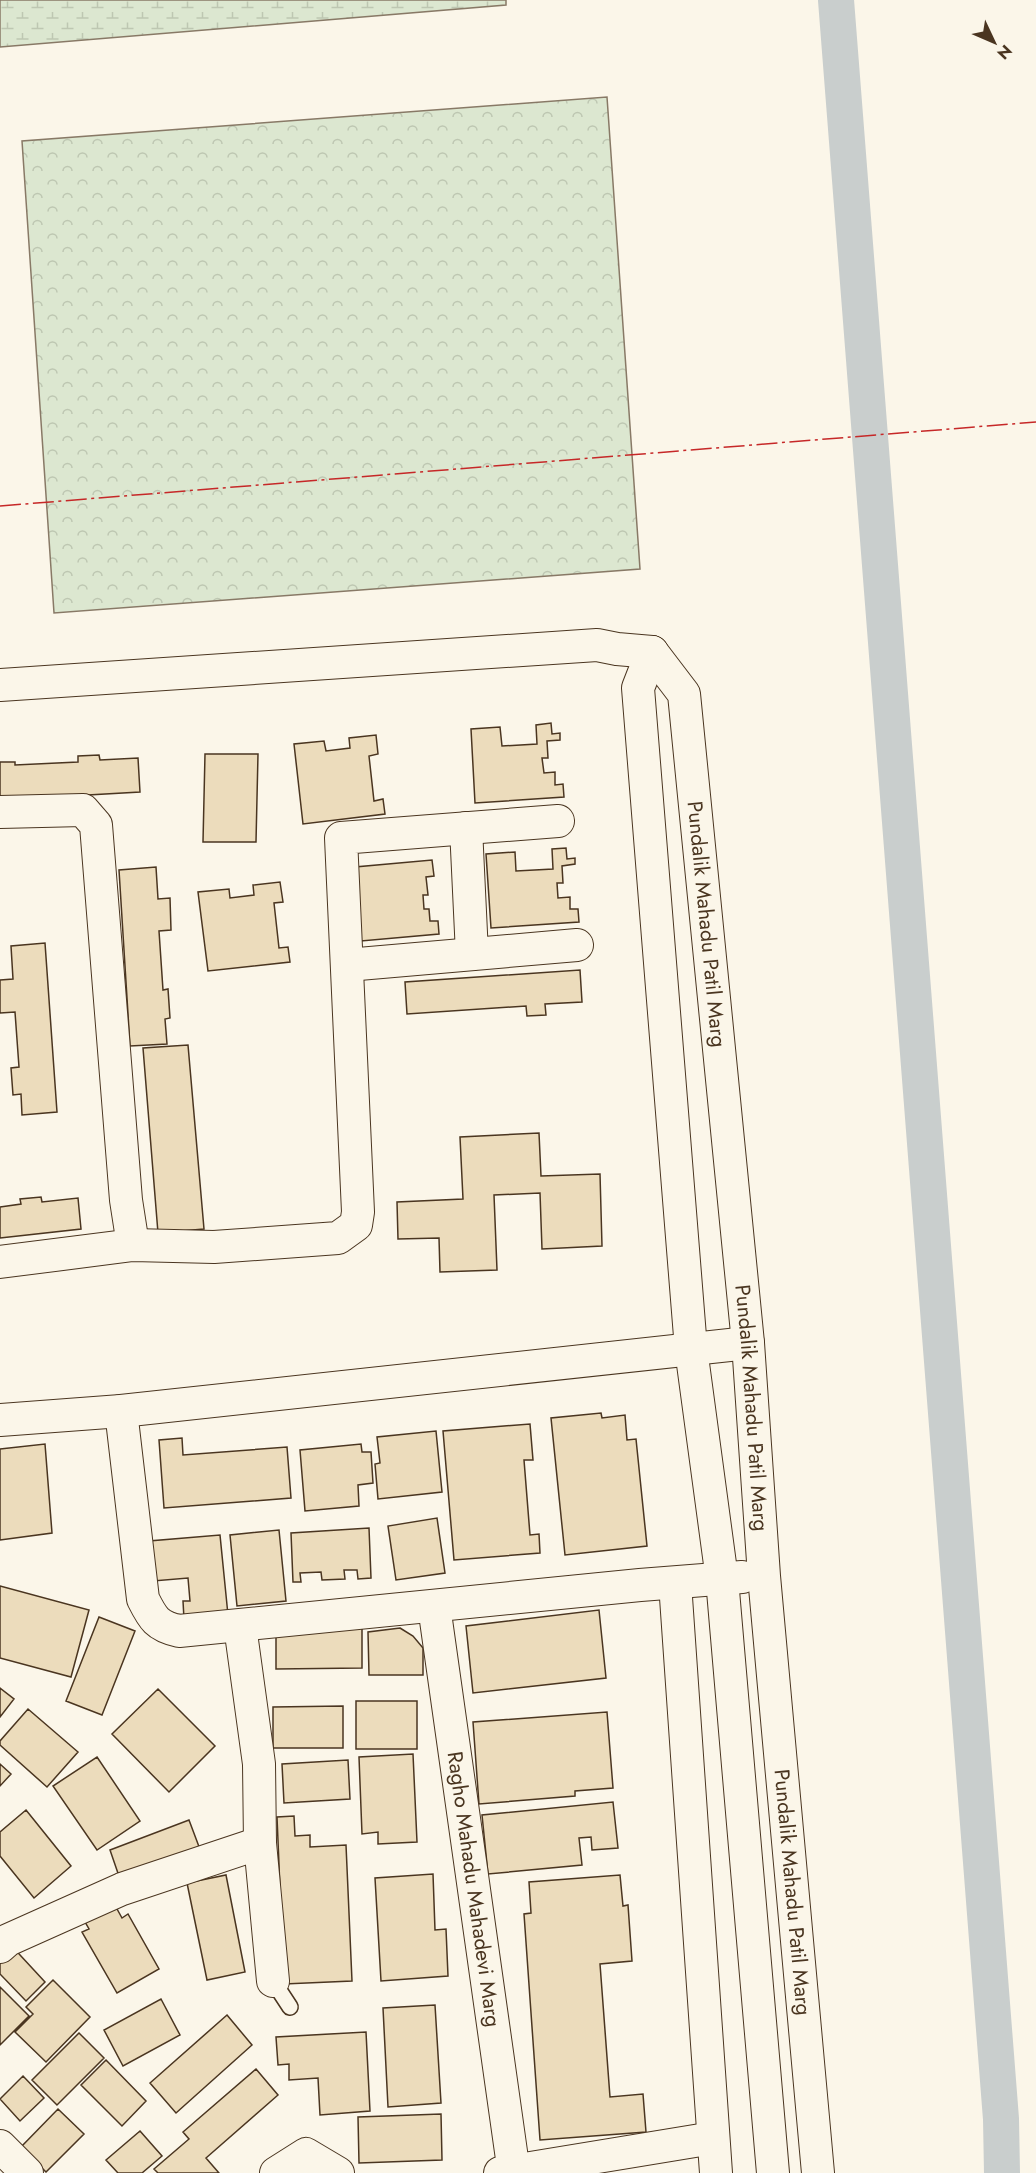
<svg xmlns="http://www.w3.org/2000/svg" width="1036" height="2173" font-family="Jost,sans-serif">
<style>
.wetland{fill:url(#wetland-marsh);stroke:#887966;stroke-width:1.5}
.park{fill:url(#park-crowns);stroke:#887966;stroke-width:1.5}
.lines{fill:none;stroke-linecap:round;stroke-linejoin:round}
.canal{stroke:#c9cecd;stroke-width:36}
.building{fill:#ecdcbc;stroke:#4a3520;stroke-width:1.5}
.lane-casing{stroke:#4a3520;stroke-width:18}
.street-casing{stroke:#4a3520;stroke-width:34}
.lane{stroke:#fbf6e9;stroke-width:15}
.street{stroke:#fbf6e9;stroke-width:32}
.power{stroke:#c62828;stroke-width:1.5;stroke-dasharray:21 4.5 3 4.5;stroke-linecap:butt}
.labels{text-anchor:middle;stroke-width:4.5;stroke-linejoin:round;paint-order:stroke}
.street-label{font-size:21px;fill:#4a3520;stroke:#fbf6e9}
</style>
<defs>
<pattern id="wetland-marsh" width="20" height="14" patternUnits="userSpaceOnUse" patternTransform="scale(1.5)"><rect width="20" height="14" fill="#dce7d0"/><path d="M1 5h8M5 5V1M11 12h8M15 12V8" fill="none" stroke="#bec7b2"/></pattern>
<pattern id="park-crowns" width="20" height="18" patternUnits="userSpaceOnUse" patternTransform="scale(1.5)"><rect width="20" height="18" fill="#dce7d0"/><path d="M2 6a3 3 0 1 1 6 0M12 15a3 3 0 1 1 6 0" fill="none" stroke="#bec7b2"/></pattern>
</defs>
<rect width="100%" height="100%" fill="#fbf6e9"/>
<path class="wetland" d="M0 0H506V5L0 47Z"/>
<path class="park" d="M607 97 640 569 54 613 22 141Z"/>
<g class="lines">
<path class="canal" d="M836 0 1001 2119 1002 2173"/>
</g>
<path class="building" d="M551 723 552 734 560 733V740L547 741 548 758H542L544 773 555 772V785L563 784 564 797 475 803 471 729 500 727 502 746 537 744 536 725Z
M376 735 378 754 369 756 374 801 383 799 385 814 303 824 294 744 324 741 326 751 350 748 349 738Z
M205 754H258L256 842H203Z
M99 755 100 760 138 758 140 792 0 800V762H15V765L78 762V756Z
M566 848 567 859 575 858V864L562 866 563 883H557L558 898 570 897V909H578L579 922 491 928 486 854 515 852 516 871 553 869 552 849Z
M432 860 434 876 426 877 428 895H423L424 909H429L430 921H438L439 934 361 941 355 867Z
M156 867 158 899 170 898 171 930 159 931 163 990 168 989 170 1018 165 1019 167 1044 130 1046 119 870Z
M280 882 283 902 274 903 279 948 288 947 290 962 208 971 198 892 229 889 230 898 254 895 253 885Z
M45 943 57 1112 22 1115 21 1094 13 1095 11 1068 19 1067 15 1012 0 1013V980L13 979 11 946Z
M580 970 582 1002 545 1004 546 1015 527 1016 526 1006 407 1014 405 982Z
M188 1045 204 1229 158 1233 143 1048Z
M539 1133 541 1176 600 1174 602 1246 542 1249 540 1193 494 1195 497 1270 440 1272 439 1238 398 1239 397 1202 463 1199 460 1137Z
M41 1197 42 1202 78 1198 81 1229 0 1238V1207L21 1204 20 1199Z
M601 1413 602 1418 625 1415 627 1440 636 1439 647 1546 565 1555 551 1418Z
M530 1424 533 1460H524L530 1535 539 1534 540 1553 454 1560 443 1431Z
M436 1431 442 1492 378 1499 375 1464 380 1463 377 1437Z
M182 1438 183 1455 287 1447 291 1498 164 1508 159 1440Z
M45 1444 52 1533 0 1540V1449Z
M361 1444 362 1452H371L373 1483 358 1485 359 1506 305 1511 300 1450Z
M437 1518 445 1573 396 1580 388 1526Z
M369 1528 371 1578 358 1579 357 1570H344L345 1579 322 1580 321 1572 300 1573 301 1582H293L291 1533Z
M279 1530 286 1601 237 1606 230 1535Z
M220 1535 228 1615 184 1619 183 1601H190L188 1578 153 1581 149 1541Z
M0 1586 89 1610 71 1677 0 1658Z
M599 1610 606 1678 473 1693 466 1626Z
M99 1617 135 1631 102 1715 66 1701Z
M362 1624V1668L276 1669V1629Z
M400 1628 413 1636 423 1648V1675H369L368 1632Z
M0 1688 14 1699 0 1717Z
M158 1689 215 1746 169 1792 112 1734Z
M356 1701H417V1749H356Z
M343 1706V1748H273V1707Z
M28 1709 78 1752 47 1787 0 1745V1741Z
M607 1712 613 1788 575 1791V1796L479 1804 473 1722Z
M413 1754 417 1842 378 1844V1832L362 1834 359 1757Z
M97 1757 140 1821 97 1850 53 1786Z
M348 1760 350 1799 284 1803 282 1764Z
M0 1764 11 1774 0 1786Z
M613 1802 618 1848 592 1850 591 1837 579 1838 582 1865 488 1874 482 1815Z
M26 1810 71 1866 34 1898 0 1856V1832Z
M294 1816 295 1836 310 1835V1847L346 1845 352 1981 284 1984 277 1817Z
M189 1820 201 1852 121 1882 110 1850Z
M433 1874 435 1930 446 1929 448 1976 381 1981 375 1878Z
M226 1875 245 1972 207 1980 187 1883Z
M620 1875 623 1906 628 1905 632 1961 600 1964 610 2097 643 2094 646 2132 540 2140 524 1914 531 1913 529 1882Z
M111 1898 122 1918 128 1914 159 1969 117 1993 82 1932 89 1929 81 1915Z
M8 1942 45 1982 26 2001 0 1974V1950Z
M53 1980 90 2017 46 2062 15 2032 33 2014 26 2007Z
M0 1987 29 2016 0 2045Z
M161 1999 180 2035 123 2066 104 2030Z
M435 2005 441 2103 388 2107 383 2008Z
M227 2015 252 2045 176 2113 150 2083Z
M366 2032 370 2111 320 2115 318 2078 289 2080V2064L278 2065 276 2037Z
M79 2033 104 2058 57 2105 32 2080Z
M106 2060 146 2101 122 2126 81 2085Z
M256 2069 278 2095 206 2158 219 2173H158L154 2169 189 2139 183 2132Z
M23 2076 44 2098 20 2121 0 2099Z
M58 2109 84 2134 46 2172 21 2147Z
M441 2114 442 2160 359 2163 358 2117Z
M140 2131 162 2156 142 2173H118L106 2160Z"/>
<g class="lines">
<defs>
<path id="lane" d="M273 1981 290 2007"/>
<g id="street">
<path id="s1" d="M652 652 684 694 748 1343 764 1576 818 2173"/>
<path d="M652 652 638 688 691 1349 722 1579 773 2173"/>
<path d="M0 685 597 645 617 649 652 652"/>
<path d="M0 812 83 810 96 825 126 1200 133 1245"/>
<path d="M466 828 472 954"/>
<path d="M347 965 577 945"/>
<path d="M0 1262 133 1245 214 1247 338 1238 356 1225 358 1212 341 838 558 821"/>
<path d="M121 1411 143 1599C153 1619 157 1626 179 1631L640 1585 742 1577"/>
<path d="M0 1420 121 1411 748 1343"/>
<path d="M675 1583 716 2173"/>
<path id="s2" d="M434 1606 514 2173"/>
<path d="M240 1626 259 1764 260 1843 273 1981"/>
<path d="M0 1947 8 1940 122 1889 260 1843"/>
<path d="M0 2146 27 2173"/>
<path d="M276 2173 306 2154 338 2173"/>
<path d="M500 2173 713 2138"/>
</g>
</defs>
<use href="#lane" class="lane-casing"/>
<use href="#street" class="street-casing"/>
<use href="#lane" class="lane"/>
<use href="#street" class="street"/>
<path class="power" d="M0 506 1036 422"/>
</g>
<g class="labels">
<g class="street-label">
<text dy="7" stroke="none"><textPath href="#s1" startOffset="284">Pundalik Mahadu Patil Marg</textPath></text>
<text dy="7" stroke="none"><textPath href="#s1" startOffset="770">Pundalik Mahadu Patil Marg</textPath></text>
<text dy="7" stroke="none"><textPath href="#s2" startOffset="286">Ragho Mahadu Mahadevi Marg</textPath></text>
<text dy="7" stroke="none"><textPath href="#s1" startOffset="1256">Pundalik Mahadu Patil Marg</textPath></text>
</g>
</g>
<g transform="translate(994 42) rotate(134)" stroke="#fbf6e9" stroke-width="4.5" paint-order="stroke">
<path d="M0-4.5L10 22L0 15L-10 22Z" fill="#4a3520"/>
<text y="-9" font-size="16" font-weight="bold" text-anchor="middle" fill="#4a3520">N</text>
</g>
</svg>
